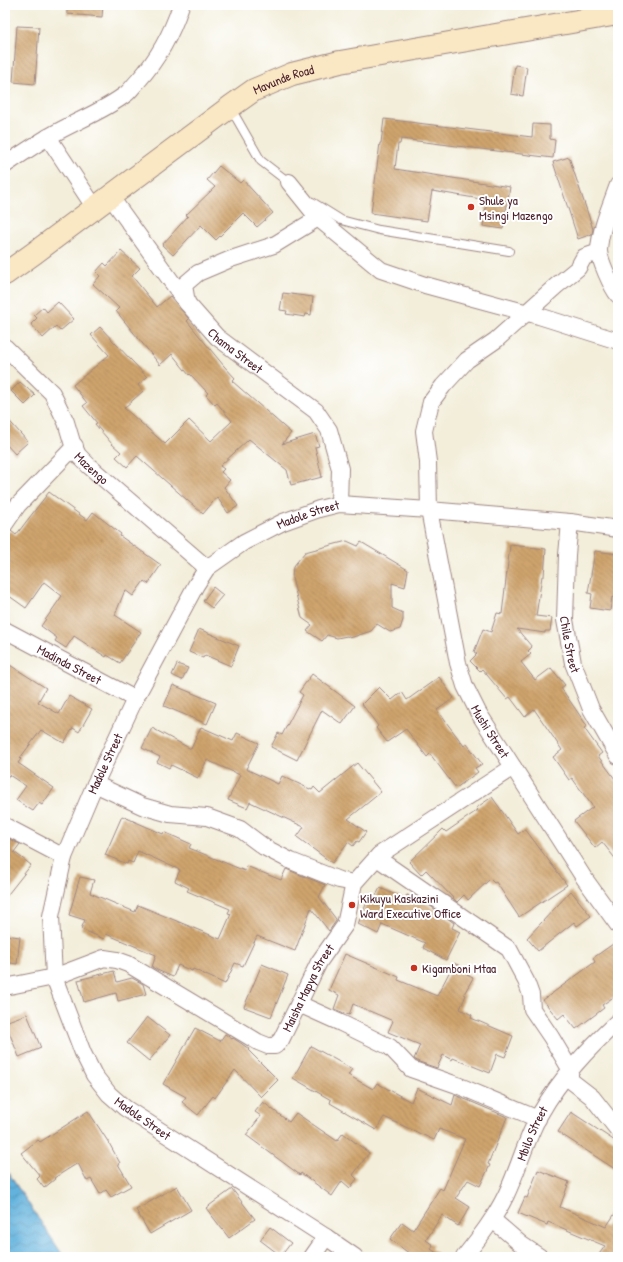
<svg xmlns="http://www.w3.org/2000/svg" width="623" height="1262" font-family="'Patrick Hand',sans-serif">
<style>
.water{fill:url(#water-waves);stroke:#566884}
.building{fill:url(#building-back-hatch)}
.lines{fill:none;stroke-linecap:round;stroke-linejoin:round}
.lane-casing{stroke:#9e8682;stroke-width:10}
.street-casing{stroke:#9e8682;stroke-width:18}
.secondary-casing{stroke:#9e8682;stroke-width:24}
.lane{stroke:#fff;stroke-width:8}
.street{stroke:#fff;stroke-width:16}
.secondary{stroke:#fae7c3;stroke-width:22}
.poi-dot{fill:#c8321e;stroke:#fff;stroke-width:1.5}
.labels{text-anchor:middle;stroke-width:4;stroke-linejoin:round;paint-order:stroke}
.street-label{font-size:13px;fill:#4a1f2b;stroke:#fff}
.poi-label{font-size:13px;fill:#4a1f2b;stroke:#fff;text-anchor:start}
</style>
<defs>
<pattern id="water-waves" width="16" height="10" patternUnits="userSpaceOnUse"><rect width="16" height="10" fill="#62b2dd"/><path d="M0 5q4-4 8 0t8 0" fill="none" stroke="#5390b3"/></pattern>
<pattern id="building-back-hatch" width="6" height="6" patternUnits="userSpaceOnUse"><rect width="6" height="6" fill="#cfa46d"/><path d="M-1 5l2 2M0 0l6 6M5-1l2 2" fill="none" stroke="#aa855a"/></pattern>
</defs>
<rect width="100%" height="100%" fill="#fff"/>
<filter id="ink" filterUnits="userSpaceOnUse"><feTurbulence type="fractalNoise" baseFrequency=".025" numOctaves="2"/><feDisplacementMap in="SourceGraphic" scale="8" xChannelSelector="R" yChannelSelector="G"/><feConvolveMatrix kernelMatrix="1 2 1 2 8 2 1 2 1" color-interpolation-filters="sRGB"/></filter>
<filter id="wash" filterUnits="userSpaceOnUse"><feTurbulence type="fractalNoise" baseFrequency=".012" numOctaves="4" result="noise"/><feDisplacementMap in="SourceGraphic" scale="16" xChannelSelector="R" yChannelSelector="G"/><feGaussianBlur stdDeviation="0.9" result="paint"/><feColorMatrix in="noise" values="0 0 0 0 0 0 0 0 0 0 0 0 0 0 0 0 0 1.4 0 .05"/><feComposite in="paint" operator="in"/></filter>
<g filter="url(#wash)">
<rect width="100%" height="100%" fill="#f3eeda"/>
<path class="water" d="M5 1168 62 1254 63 1257H5Z"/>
<g id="blocks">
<path class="building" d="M67 5H103L102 17 67 14Z
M17 26 39 27 35 84 13 82Z
M515 65 527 67 523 96 511 94Z
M384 119 532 137 533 124 550 125V139L555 140 553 158 401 139 400 144H398L395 169 510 187 503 229 483 226 487 200 432 191 427 221 371 213 380 143H381Z
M569 157 593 229 592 234 578 239 553 162Z
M219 166 240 183 243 180 273 213 257 227 243 213 216 240 201 225 173 255 162 245 188 216 186 215 215 187 207 180Z
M121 251 140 268 132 276 157 307 170 296 189 319 187 321 224 366 235 378 232 381 291 433 282 444 315 434 319 446 315 447 322 477 291 485 287 470 249 439 220 466 224 469 221 472 230 480 224 487 238 506 228 513 217 497 203 514 137 456 127 467 116 457 121 452 112 444 95 424 97 423 83 406 87 403 73 385 109 355 91 335 100 327 147 377 138 385 143 391 124 408 165 444 189 420 211 441 232 421 217 403 215 405 206 395 208 393 190 374 189 375 172 354 160 365 116 311 119 308 93 284 100 276 96 272 104 263 107 266Z
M283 293 313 297 311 315 306 314 305 317 286 314 287 311 280 310Z
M58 302 74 319 60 331 56 326 43 338 31 324 37 318 34 315 43 307 47 312Z
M20 382 35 395 25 405 11 391Z
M5 416 28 442 15 454 5 443Z
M49 492 87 520 93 512 121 534 120 536 161 565 148 584 144 581 133 596 125 590 115 615 141 632 120 663 107 655 106 657 74 636 66 648 55 641 57 638 41 626 62 596 44 582 26 608 5 593V533L11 531 16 535Z
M347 541 358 546 361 542 408 570 405 587 392 583V608L403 613V620L400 629 390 632 377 624 371 631 350 638 347 636 337 638 327 635 322 641 307 631 312 625 302 618 292 578 293 567 305 552Z
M510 545 546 549 544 576H542L536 616 552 618 550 631H545V633L517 629 532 647 528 651 531 654 521 662 535 680 551 668 565 685 561 688 587 726 584 728 602 753 598 756 618 783V862L602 842 595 848 574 821 593 807 572 778 569 780 553 757 562 750 534 709 525 717 510 697 507 699 482 669 480 671 470 661 477 654 474 652 483 629 491 632 497 613 502 614Z
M595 551 618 554V598L612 597 610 611 590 608 592 594 588 593Z
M213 587 223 595 212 608 203 601Z
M199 629 239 646 231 666 205 655 203 658 189 652Z
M5 662 46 688 38 702 59 714 69 696 92 709 79 732 73 728 64 743 41 730 20 758 21 759 18 763 54 788 42 805 39 803 33 811 16 800 26 786 9 775 5 780Z
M177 664 188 668 182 680 172 675Z
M312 674 355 706 342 724 322 710 297 760 271 747 278 733 282 735 303 695 299 692Z
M439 677 454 698 437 710 464 746 467 744 482 764 475 768 478 772 456 788 430 754 427 757 406 729 387 742 376 728 378 726 362 704 379 687 392 700 402 692 407 700Z
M173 685 216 703 207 724 164 706Z
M201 727 233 741 237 733 259 743 246 769 278 784 282 776 312 790 314 787 320 793 357 763 381 792 348 819 366 832 359 842 357 841 353 846 348 842 332 863 297 837 304 827 250 802 247 808 228 800 240 775 207 760 198 778 171 765 169 768 157 762 160 757 142 748 152 728 191 749Z
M492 797 518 834 525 829 567 885 519 917 496 882 494 883 490 879 468 900 464 895 457 902 426 870 421 875 409 862 443 829 446 832 478 810 476 808Z
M122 816 163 834 164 832 191 844 189 848 245 871 246 866 281 880 286 869 325 885 319 897 336 919V921L329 931 311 908 295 951 257 936 243 966 235 963 225 984 193 969 192 971 178 965 173 977 157 970 152 967 156 955 106 934 104 939 81 929 85 920 69 915 80 877 94 880 90 893 135 912 138 905 220 939 231 914 228 913 230 909 187 891 189 888 175 881 180 870 138 851 133 863 128 861 127 864 105 855Z
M9 839 20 844 14 852 31 865 5 898V844Z
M380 888 405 899 407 895 429 905 454 923 452 928 460 932 446 960 423 948 425 943 382 924 378 934 358 924 369 897 374 899Z
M571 891 591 916 577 926 574 922 538 951 527 938Z
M5 935 20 937 17 964 5 962Z
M613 944 618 952V994L602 1005 604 1008 576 1029 564 1014 558 1019 543 1000 595 962 593 958Z
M345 954 399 977 398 980 437 996 454 963 469 971 467 975 473 978 464 994 466 995 460 1009 472 1015 471 1018 513 1036 505 1057 497 1054 490 1073 453 1058 452 1060 443 1055 437 1068 419 1062 414 1059 420 1045 388 1032 393 1021 353 1004 349 1015 334 1009 339 995 329 990Z
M262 964 288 975 271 1017 244 1007Z
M114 971 117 982 132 978 143 984 146 994 118 1001 116 993 84 1002 78 980Z
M27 1014 41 1048 19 1057 5 1022Z
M147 1017 170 1035 149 1061 127 1043Z
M195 1028 220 1041 225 1034 232 1039 233 1038 242 1044 249 1049 248 1050 278 1080 261 1097 235 1070 215 1098 213 1096 198 1115 182 1102 186 1097 163 1084Z
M311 1046 352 1069 348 1075 373 1089 377 1083 411 1102 417 1088 452 1105 455 1095 507 1117 488 1164 490 1165 480 1186 468 1180 456 1198 470 1207 458 1226 442 1215 426 1240 433 1245 431 1249 442 1257H414L390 1239 402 1222 413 1230 440 1188 443 1190 465 1139 439 1129 434 1140 384 1117 376 1130 330 1103 331 1100 293 1078Z
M263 1102 289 1122 296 1113 337 1141 343 1133 369 1153 353 1175 357 1179 350 1188 342 1181 332 1196 301 1173 300 1175 246 1135 261 1116 255 1112Z
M88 1111 109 1143 120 1163 118 1164 131 1186 111 1197 106 1190 100 1194 91 1179 87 1181 78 1163 54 1178 55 1179 44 1188 37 1179 40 1176 21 1153 38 1140 40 1142Z
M571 1112 618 1143V1171L558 1132Z
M538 1170 569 1182 560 1207 606 1227 618 1209V1257H597L605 1246 548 1222 547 1225 518 1213 525 1197 527 1198Z
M177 1186 191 1210 150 1234 136 1210Z
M232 1189 255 1219 229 1238 206 1208Z
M270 1227 291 1243 281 1256 260 1240Z"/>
</g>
</g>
<g filter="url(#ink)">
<use href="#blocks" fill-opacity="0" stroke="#9e8682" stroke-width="1"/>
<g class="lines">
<defs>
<path id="lane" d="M230 107 261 161 291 184
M312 202 341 220 379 230 509 251"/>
<g id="street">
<path d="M48 137 95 208"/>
<path d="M5 165C23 153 40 141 59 131 81 119 105 110 126 94 130 91 134 85 138 81 158 59 172 33 181 5"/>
<path d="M289 182 318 218 381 270 425 285 539 316 618 341"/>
<path d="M618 185C611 205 600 229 599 250 599 259 612 288 618 295"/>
<path id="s1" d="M110 196 187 303 217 337 316 411 329 430 340 469 339 504"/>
<path id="s2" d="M599 252 584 257 578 268 556 286 496 340 467 360 443 386 431 402 424 431 428 462 429 510 458 663 465 686 478 712 584 878 618 925"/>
<path d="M187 303 184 285 198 273 231 259 274 245 318 218"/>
<path id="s3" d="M5 347 52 393 66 422 72 442 78 455 89 466 207 568"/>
<path id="s4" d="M570 522 567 555 565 620 573 663 591 709 618 756"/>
<path d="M5 524 18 505 75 446"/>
<path id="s5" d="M5 630 135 699"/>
<path d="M95 784 142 806 170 814 207 817 240 829 264 847 291 861 339 880 354 883"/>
<path d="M5 826 64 857"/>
<path d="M377 858 509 949 526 981 531 995 532 1009 551 1037 570 1069V1080L592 1097 618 1130"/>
<path id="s6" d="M5 987 54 977 104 958 117 960 128 964 258 1042 268 1046H275L281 1040 319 962 345 925 354 883 379 855 513 767"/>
<path d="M299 1004 341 1023 390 1047 411 1069 457 1085 538 1119"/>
<path d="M493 1220 522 1245 540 1257"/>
<path d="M312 1257 326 1237"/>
<path id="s7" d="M355 1257 326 1237 125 1108 109 1094 94 1075 83 1053 54 977 51 916 64 857 95 784 135 699 196 585 207 568 244 542 283 522 319 509 339 504 429 510 570 522 618 529"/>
<path id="s8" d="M464 1257C480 1237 495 1218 506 1195 519 1168 526 1139 540 1114 561 1077 588 1049 618 1021"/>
</g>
<g id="secondary">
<path id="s9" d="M5 274 33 254 230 107 254 90 292 74 340 62 618 14"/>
</g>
</defs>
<use href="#lane" class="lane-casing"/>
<use href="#street" class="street-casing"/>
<use href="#secondary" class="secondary-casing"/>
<use href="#lane" class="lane"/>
<use href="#street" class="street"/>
<use href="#secondary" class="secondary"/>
</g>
</g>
<g class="poi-dot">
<circle cx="471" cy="207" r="4"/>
<circle cx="352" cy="905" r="4"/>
<circle cx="414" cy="968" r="4"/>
</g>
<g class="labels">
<g class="street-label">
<text dy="5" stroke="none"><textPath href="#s9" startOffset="341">Mavunde Road</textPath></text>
<text dy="5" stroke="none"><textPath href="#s1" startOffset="200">Chama Street</textPath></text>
<text dy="5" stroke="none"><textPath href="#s3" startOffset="152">Mazengo</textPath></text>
<text dy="5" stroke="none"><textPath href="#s7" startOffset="985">Madole Street</textPath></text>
<text dy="5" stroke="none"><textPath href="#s4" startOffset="123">Chile Street</textPath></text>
<text dy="5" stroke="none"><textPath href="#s5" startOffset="73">Madinda Street</textPath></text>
<text dy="5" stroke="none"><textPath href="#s2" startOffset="569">Mushi Street</textPath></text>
<text dy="5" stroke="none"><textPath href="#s7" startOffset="649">Madole Street</textPath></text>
<text dy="5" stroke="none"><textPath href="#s6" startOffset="365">Maisha Mapya Street</textPath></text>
<text transform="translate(143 1118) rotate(35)" y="5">Madole Street</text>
<text dy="5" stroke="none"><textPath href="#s8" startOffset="142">Mbilo Street</textPath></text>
</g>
<g class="poi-label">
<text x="479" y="205">Shule ya<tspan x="479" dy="15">Msingi Mazengo</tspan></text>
<text x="360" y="903">Kikuyu Kaskazini<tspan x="360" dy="15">Ward Executive Office</tspan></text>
<text x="422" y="973">Kigamboni Mtaa</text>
</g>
</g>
<rect width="623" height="1262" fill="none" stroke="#fff" stroke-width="20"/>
</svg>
